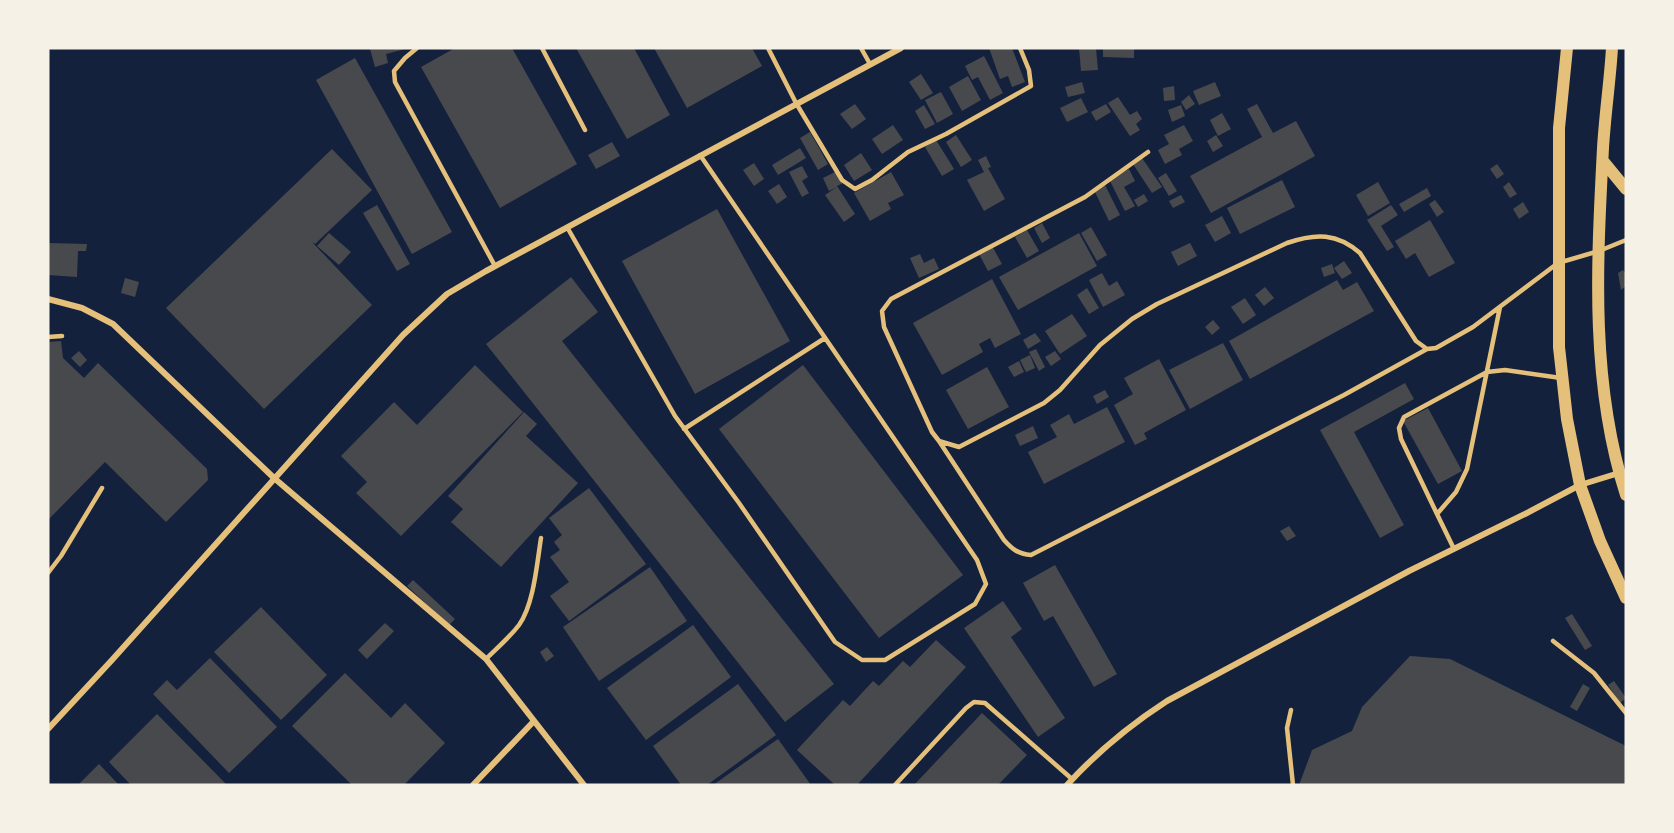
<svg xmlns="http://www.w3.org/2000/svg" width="1674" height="833" font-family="Inter,sans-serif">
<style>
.building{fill:#48494c}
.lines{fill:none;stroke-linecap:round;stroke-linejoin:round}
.service{stroke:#e5c07b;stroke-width:4.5}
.minor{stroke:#e5c07b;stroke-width:6}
.secondary{stroke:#e5c07b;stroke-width:12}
</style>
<rect width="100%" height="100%" fill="#14213d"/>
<path class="building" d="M374 48H405V49L386 54 388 63 375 67 370 49Z
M455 48H512L577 164 500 208 421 67Z
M576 48H634L670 115 627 139Z
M654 48H752L762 66 687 108Z
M989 48H1012L1025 82 1012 87 1008 76 1000 79Z
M1079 48H1096L1098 70 1081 71Z
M1103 48H1134V58L1103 57Z
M984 56 1003 93 990 100 978 77 972 80 965 66Z
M355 58 452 232 412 254 316 80Z
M921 74 933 93 921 100 909 82Z
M968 76 981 100 962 111 949 87Z
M1082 82 1085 93 1068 97 1065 87Z
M1215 82 1221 96 1199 105 1193 91Z
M1174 86 1175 100 1164 101 1163 88Z
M941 92 953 114 937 123 925 100Z
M1189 95 1195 104 1186 110 1181 102Z
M1118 97 1130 115 1137 111 1142 119 1136 124 1140 130 1130 136 1108 103Z
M1081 98 1088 112 1067 122 1060 108Z
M855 104 866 119 852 129 840 114Z
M1106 104 1111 112 1096 121 1091 112Z
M1257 104 1273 133 1296 121 1315 156 1211 213 1190 176 1262 137 1247 109Z
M924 105 935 124 925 129 915 111Z
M1181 105 1185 116 1172 122 1168 110Z
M1222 113 1231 129 1218 136 1210 120Z
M893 125 903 140 882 154 872 139Z
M1184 125 1193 141 1179 149 1182 155 1165 164 1158 150 1169 144 1164 135Z
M810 132 828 164 818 170 800 138Z
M956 135 972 160 961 167 946 142Z
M1216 135 1223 146 1213 152 1207 141Z
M936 140 954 169 942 176 925 147Z
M612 142 620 156 596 169 588 155Z
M800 148 806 158 778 175 772 165Z
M332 149 372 190 315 244 312 242 372 305 264 409 166 308Z
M861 153 872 170 854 181 844 165Z
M986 156 991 167 988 168 1005 199 984 211 967 180 984 172 978 160Z
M1142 158 1162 187 1152 193 1133 164Z
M754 163 764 179 754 186 743 170Z
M1497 164 1504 174 1497 179 1490 169Z
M802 166 808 177 802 181 809 193 802 197 789 172Z
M1129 169 1135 181 1124 187 1135 206 1125 211 1109 179Z
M837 171 843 183 837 186 855 214 844 222 825 195 837 187 829 191 823 178Z
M891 172 904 195 888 203 891 209 870 221 854 193Z
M1166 173 1177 191 1169 196 1158 178Z
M1282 180 1295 207 1240 234 1227 208Z
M1378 182 1390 203 1368 216 1356 195Z
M1509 182 1517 194 1510 198 1503 187Z
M779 184 787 197 777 204 768 191Z
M1105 185 1120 215 1109 221 1094 190Z
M1427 188 1431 196 1404 212 1399 204Z
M1144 194 1148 201 1138 207 1134 200Z
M1181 195 1185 202 1173 208 1169 201Z
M1435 200 1444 212 1437 217 1429 204Z
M1523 202 1529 212 1519 219 1513 209Z
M377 205 410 264 397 271 363 213Z
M1391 205 1398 215 1381 226 1394 247 1387 251 1367 220Z
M717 209 790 341 695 394 622 261Z
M1222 216 1231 233 1215 242 1205 225Z
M1430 220 1455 263 1429 277 1415 253 1406 259 1395 241Z
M1042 223 1050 238 1042 243 1034 228Z
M1091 227 1107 255 1097 261 1081 233Z
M1027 230 1039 251 1027 258 1015 237Z
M329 233 351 252 339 265 317 246Z
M1079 233 1097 266 1018 310 999 277Z
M48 243 87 244 86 251H78L77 277 48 275Z
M1190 243 1197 256 1178 266 1171 252Z
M992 246 1002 264 988 271 979 254Z
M920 254 924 263 934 258 939 269 919 278 910 258Z
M1344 261 1352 273 1342 279 1334 268Z
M1332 264 1335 273 1324 277 1321 268Z
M1623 270 1626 274V286L1621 290 1618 273Z
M1102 273 1109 286 1117 281 1125 295 1103 307 1089 280Z
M571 277 598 312 562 341 834 684 785 722 486 344Z
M125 278 139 282 135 297 121 293Z
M992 279 1021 334 995 348 990 338 979 344 983 352 942 375 913 323Z
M1337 280 1343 290 1357 282 1374 311 1250 379 1229 341Z
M1265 287 1274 298 1264 306 1255 295Z
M1087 288 1099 308 1089 314 1077 295Z
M1245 298 1256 315 1243 324 1231 307Z
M1072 314 1087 336 1060 354 1045 331Z
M1213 320 1220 328 1212 335 1205 327Z
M1035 333 1041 341 1028 349 1023 340Z
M61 341 63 358 84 378 98 363 207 469 208 480 166 522 105 462 48 520V342Z
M1223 343 1243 380 1190 409 1169 370Z
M1036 349 1045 367 1039 371 1029 352Z
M79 351 87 360 80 367 71 358Z
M1055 351 1061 359 1051 366 1045 357Z
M1030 355 1035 368 1026 372 1020 360Z
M1159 359 1186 410 1144 433 1147 439 1135 445 1114 405 1133 394 1124 378Z
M1019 361 1024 372 1014 377 1008 367Z
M475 365 523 412 401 536 356 493 367 482 341 456 394 402 417 425Z
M803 365 963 575 879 638 719 429Z
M987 367 1009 407 968 429 946 390Z
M1405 383 1414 399 1354 432 1404 525 1380 538 1320 430Z
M1105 390 1109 397 1097 404 1093 396Z
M1107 407 1125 442 1044 484 1028 452 1057 437 1050 425 1069 414 1074 424Z
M1428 408 1462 471 1438 484 1403 421Z
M524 412 537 424 526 436 578 483 501 567 451 522 463 509 448 496Z
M1033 426 1038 438 1020 446 1015 435Z
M589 488 646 564 569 621 550 596 569 582 550 557 560 550 554 542 562 535 549 518Z
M1289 526 1296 536 1287 541 1280 531Z
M1055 565 1117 674 1094 687 1053 616 1044 621 1023 583Z
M650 567 687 621 599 681 563 627Z
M413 580 455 619 449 625 407 586Z
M1003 601 1022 629 1011 637 1065 718 1038 737 964 628Z
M261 607 327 675 281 720 214 652Z
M1572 614 1592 646 1585 650 1565 618Z
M385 623 394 631 367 659 358 650Z
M693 625 731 677 646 740 607 688Z
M936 640 966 667 857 785H835L797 750 843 700 850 706 873 681 879 686 903 661 910 667Z
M547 647 554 656 546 662 540 652Z
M1410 656 1450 659 1626 746V785H1299L1312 750 1352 731 1362 707Z
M210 658 277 727 229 773 153 694 167 680 177 690Z
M345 673 391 718 405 703 445 743 404 785H352L292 726Z
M1614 681 1626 698 1620 703 1608 685Z
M738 684 776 735 707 785H681L653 746Z
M1583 684 1590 688 1577 711 1570 707Z
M982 713 1027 755 998 785H914Z
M157 714 227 785H131L109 762Z
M778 739 811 785H713Z
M99 764 119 785H78Z"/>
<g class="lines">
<path class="service" d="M417 48 405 58 394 71 395 82 495 266
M542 48 585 130
M768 48 796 103 842 180 855 189 872 180 908 152 946 134 1031 86 1029 70 1020 48
M861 48 870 64
M1148 152 1085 197 891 299 882 311 884 327 932 432 939 441 959 447 1044 403 1060 390 1100 345 1132 319 1157 304 1287 243C1316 233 1337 233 1360 253L1416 341 1427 349 1436 348 1473 327 1558 263 1599 251 1626 240
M567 227 675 416 739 503 835 642 862 660H885L975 604 986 584 977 560 700 155
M48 337 62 336
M684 429 825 338
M939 441 1004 540C1012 549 1018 554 1031 555L1344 395 1427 349
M1437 514 1401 439 1399 428 1404 417 1487 372 1505 370 1561 378
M1454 549 1437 514 1456 492 1467 469 1500 307
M48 573 61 556 102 488
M1553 641 1594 673 1626 713
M486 659C497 648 510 637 519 625 534 604 537 563 541 538
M1291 710 1287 728 1293 785
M895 785 966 708 974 702 985 703 1072 779"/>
<path class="minor" d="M48 299 82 308 113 324 274 478 486 659 584 785
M48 729 112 660 403 335 447 294 486 271 901 48
M473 785 534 721
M1067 785C1097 752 1130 725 1167 701L1409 571 1525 514 1580 485 1619 473"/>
<path class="secondary" d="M1567 48 1559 128V347L1567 419 1580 485 1600 541 1626 598
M1612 48C1610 81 1605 114 1603 148 1597 264 1590 383 1626 495
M1603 161 1626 189"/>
</g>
<rect width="1674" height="833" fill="none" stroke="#f6f1e7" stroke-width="99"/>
</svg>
